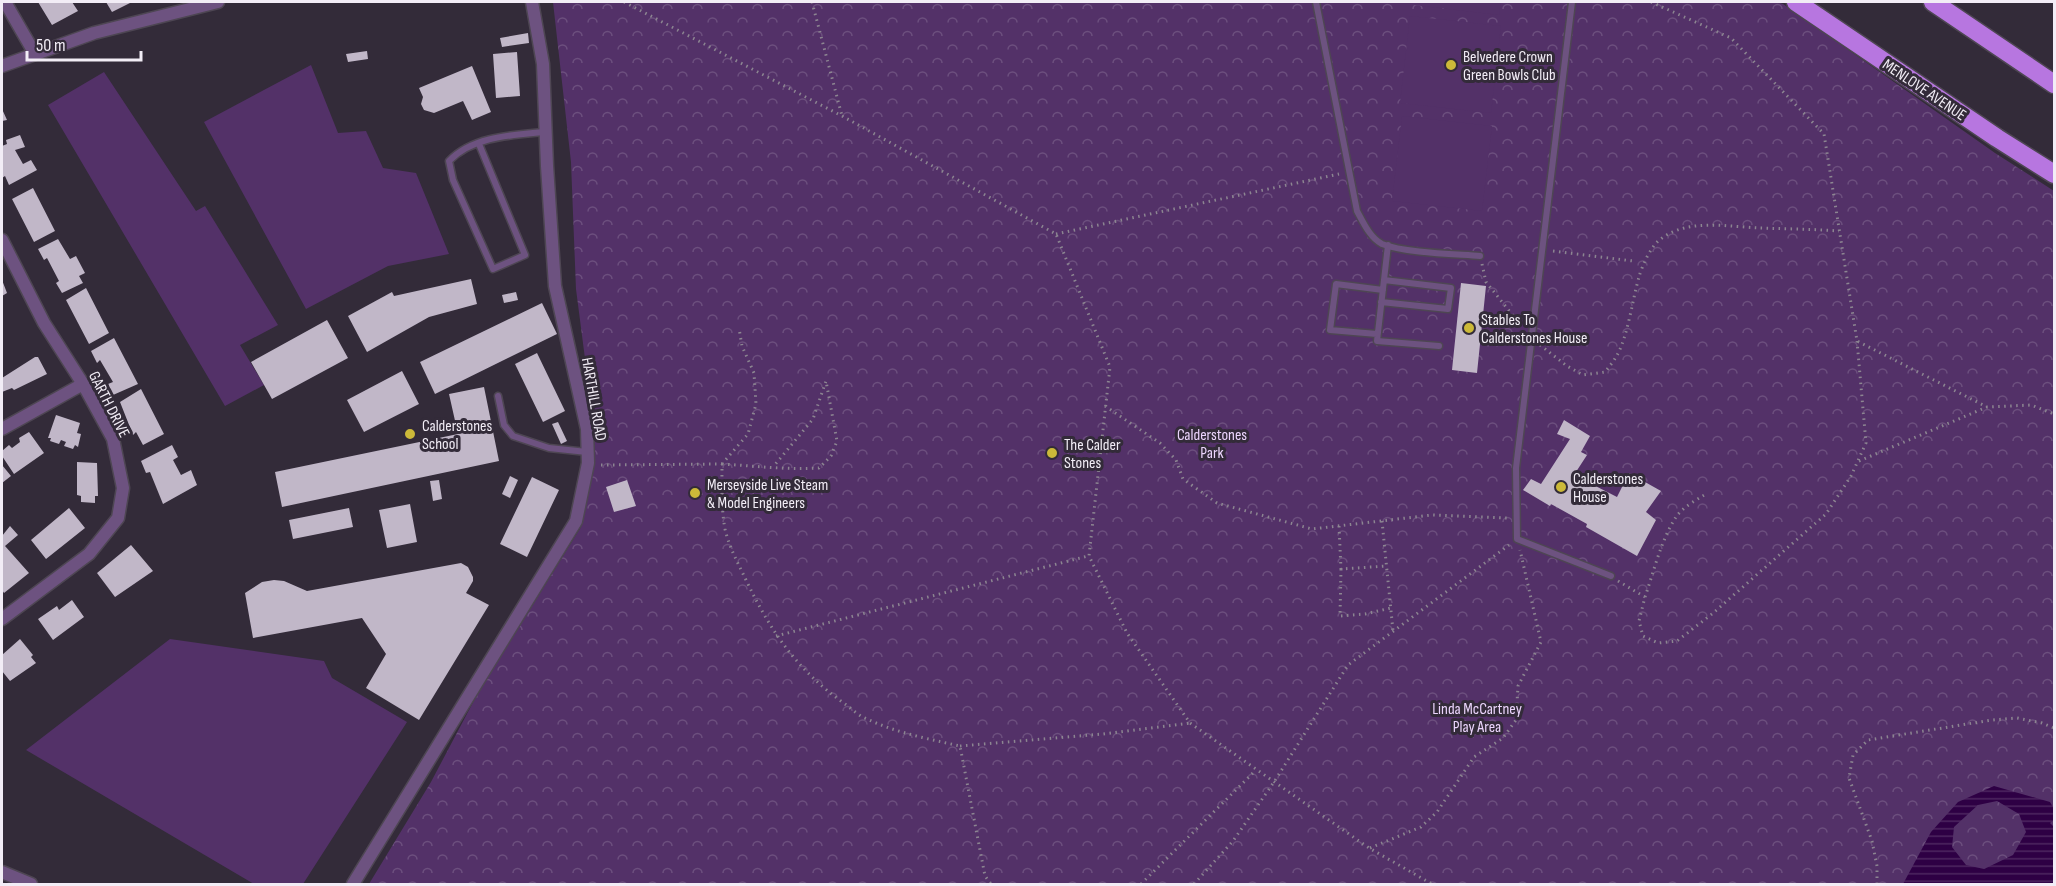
<svg xmlns="http://www.w3.org/2000/svg" width="2056" height="886" font-family="'Sofia Sans Condensed',sans-serif">
<style>
.park{fill:url(#park-crowns)}
.pitch{fill:#533168}
.water{fill:url(#water-rules);fill-rule:evenodd}
.building{fill:#c1b7c8}
.lines{fill:none;stroke-linecap:round;stroke-linejoin:round}
.service-casing{stroke:#4e4653;stroke-width:9}
.minor-casing{stroke:#4e4653;stroke-width:15}
.trunk-casing{stroke:#4e4653;stroke-width:21}
.path{stroke:#8c8591;stroke-width:3;stroke-dasharray:1.5 4.5;stroke-linecap:butt}
.service{stroke:#6d5280;stroke-width:6}
.minor{stroke:#6d5280;stroke-width:12}
.trunk{stroke:#b776e0;stroke-width:18}
.poi-dot{fill:#ccb939;stroke:#332b39;stroke-width:2}
.labels{text-anchor:middle;stroke-width:6;stroke-linejoin:round;paint-order:stroke}
.poi-label{font-size:16px;fill:#f2edf6;stroke:#332b39;text-anchor:start}
.street-label{font-size:16px;fill:#f2edf6;stroke:#332b39}
.park-label{font-size:16px;fill:#ecd5fd;stroke:#332b39}
</style>
<defs>
<pattern id="park-crowns" width="20" height="18" patternUnits="userSpaceOnUse" patternTransform="scale(1.5)"><rect width="20" height="18" fill="#533168"/><path d="M2 6a3 3 0 1 1 6 0M12 15a3 3 0 1 1 6 0" fill="none" stroke="#6c4f7e"/></pattern>
<pattern id="water-rules" width="6" height="5" patternUnits="userSpaceOnUse" patternTransform="scale(1.5)"><rect width="6" height="5" fill="#2e0044"/><path d="M0 2.5h6" fill="none" stroke="#4d2660"/></pattern>
</defs>
<rect width="100%" height="100%" fill="#332b39"/>
<path class="park" d="M553 2H1776L1783 4 1995 153 2054 191V884H369L431 782 478 693 581 527 595 452 594 428 576 289 571 162Z"/>
<path class="pitch" d="M1414 2H1501L1499 15 1414 5Z
M1410 16 1501 26 1491 113 1400 103Z
M311 65 338 133 366 131 383 168 416 173 449 254 388 266 306 309 204 122Z
M104 72 196 211 205 206 278 325 240 345 264 385 225 406 48 105Z
M1402 116 1492 126 1482 211 1392 201Z
M170 639 324 661 332 678 407 722 303 884H254L26 750Z"/>
<path class="water" d="M1994 786 2050 802 2054 809V820L2050 823 2054 827V884H1903L1931 832 1958 802ZM1997 801 2019 814 2026 832 2013 855 1984 869 1966 865 1952 847 1954 827 1978 805Z"/>
<path class="building" d="M38 2H72L78 11 52 25Z
M106 2H132L112 12Z
M528 33 529 43 502 47 500 38Z
M367 51 368 59 348 62 346 54Z
M517 52 520 96 496 98 493 54Z
M472 66 491 112 472 120 463 101 434 113 424 110 421 104 423 97 419 88Z
M2 109 7 120 2 121Z
M20 135 25 147 15 150 23 164 31 160 37 170 9 185 5 176 2 178V146L7 144 6 140Z
M33 188 55 231 34 242 12 199Z
M58 239 70 259 76 256 85 273 79 276 83 283 62 293 56 283 59 281 47 258 44 260 38 249Z
M471 279 477 304 429 317 367 352 348 316 392 292 394 296Z
M2 280 7 293 2 296Z
M1461 283 1486 286 1477 373 1452 370Z
M86 288 109 333 89 344 66 300Z
M516 292 518 300 504 303 502 295Z
M542 303 557 334 435 394 420 362Z
M327 320 348 358 272 399 251 362Z
M114 338 138 384 113 395 108 384 113 382 100 360 97 363 91 351Z
M537 353 565 411 543 422 515 364Z
M35 357H38L47 374 14 390 12 388 2 392V378Z
M402 371 419 404 364 432 347 400Z
M484 387 499 461 282 507 275 472 458 434 449 394Z
M141 389 164 434 143 445 136 432 133 435 120 402Z
M56 415 80 423 77 433 81 434 78 447 75 445 73 449 64 446 66 442 61 440 59 444 50 441 51 438H48Z
M1564 420 1590 436 1581 452 1587 455 1574 475 1617 497 1629 473 1661 491 1646 512 1656 520 1637 556 1586 527 1587 524 1551 504 1550 506 1523 490 1531 479 1541 484 1570 439 1557 434Z
M558 422 567 441 561 444 552 424Z
M29 432 44 453 14 474 2 456V451L9 445 12 448 20 442 19 438Z
M172 445 178 457 173 460 181 475 191 470 197 485 163 504 150 472 146 473 141 461Z
M77 462 97 463 98 496H95V503L81 502V496L77 495Z
M2 465 11 476 2 483Z
M510 476 518 480 510 498 502 494Z
M532 477 559 490 527 557 500 544Z
M439 480 442 499 433 501 430 481Z
M627 480 636 506 614 512 606 487Z
M410 504 417 542 387 548 379 510Z
M69 508 85 528 46 559 31 540Z
M349 508 353 527 293 539 289 520Z
M10 526 18 535 5 546 29 573 4 593 2 590V536Z
M131 545 153 571 115 597 97 573Z
M461 563 468 567 473 577V581L466 593 489 605 419 720 366 688 386 654 362 618 253 638 245 593 262 582 274 580 284 581 307 591Z
M72 600 84 617 53 640 38 619 57 606 59 610Z
M20 639 33 655 31 657 36 663 10 681 2 671V655Z"/>
<g class="lines">
<defs>
<path id="service" d="M1316 2 1357 211C1363 222 1370 238 1382 244 1405 253 1454 254 1480 256
M1572 2 1516 468 1517 539 1611 576
M479 144 525 255 493 269 453 180 449 161C473 136 513 135 545 132
M1388 245 1377 341 1439 346
M1381 302 1448 309 1451 288 1384 280
M1377 334 1330 330 1336 284 1383 290
M498 396 504 425 513 436 549 448 587 452"/>
<path id="minor" d="M5 2 35 54
M2 66 94 33 218 2
M2 240 44 323 83 384 113 439 123 488 118 518 89 554 2 619
M2 429 83 384
M2 872 31 884
M353 884 576 521 588 463 587 429 555 286 547 166 543 64 532 2"/>
<path id="trunk" d="M1796 2 1997 138 2054 174
M1933 2 2054 84"/>
</defs>
<use href="#service" class="service-casing"/>
<use href="#minor" class="minor-casing"/>
<use href="#trunk" class="trunk-casing"/>
<path class="path" d="M624 2 842 116 1056 234 1110 367 1089 556 1127 633 1190 723 1369 848 1432 884
M812 2 842 116
M1651 2 1731 38 1824 134 1857 341 1987 407 2031 405 2054 414
M1056 234 1339 174
M1553 251 1633 261
M1482 264 1486 282 1523 328
M1540 345 1567 366 1583 375 1605 372C1609 367 1613 362 1616 357 1628 337 1632 301 1639 277 1642 266 1651 245 1662 238 1690 218 1729 227 1761 228 1787 229 1813 229 1839 231
M1105 406 1160 443 1176 460 1183 479 1217 503 1312 529 1432 515 1507 518
M1859 461 1987 407
M722 464C755 466 787 470 819 468L831 456 837 441 826 381 813 419 773 467
M722 464 748 434 756 404 754 373 742 346 739 328
M601 465 722 464C722 486 721 507 725 529 729 547 738 563 746 580 771 632 797 670 845 704 852 709 859 716 867 719 897 733 929 739 960 746L985 876 991 884
M1382 521 1393 631
M1339 526 1341 569 1387 566
M1341 569 1340 616 1365 614 1391 608
M1618 581 1645 597 1639 621 1643 636 1658 643 1677 641 1712 614 1826 514 1851 476 1866 443 1857 341
M1645 597C1654 571 1661 540 1676 517 1683 507 1696 500 1706 494
M776 636 1088 556
M960 746 1103 734 1190 723
M1370 848 1421 827 1437 812 1474 757 1503 738 1516 720 1518 686 1541 642 1520 550
M1141 884 1256 770
M1194 884 1233 841 1274 782 1348 665 1509 545
M1877 884V866L1872 841 1849 778 1853 755 1868 740 1992 720 2017 718 2042 723 2054 728"/>
<use href="#service" class="service"/>
<use href="#minor" class="minor"/>
<use href="#trunk" class="trunk"/>
</g>
<g class="poi-dot">
<circle cx="1451" cy="65" r="6"/>
<circle cx="1469" cy="328" r="6"/>
<circle cx="410" cy="434" r="6"/>
<circle cx="1052" cy="453" r="6"/>
<circle cx="1561" cy="487" r="6"/>
<circle cx="695" cy="493" r="6"/>
</g>
<g class="labels">
<g class="poi-label">
<text x="1463" y="62">Belvedere Crown<tspan x="1463" dy="18">Green Bowls Club</tspan></text>
<text x="1481" y="325">Stables To<tspan x="1481" dy="18">Calderstones House</tspan></text>
<text x="422" y="431">Calderstones<tspan x="422" dy="18">School</tspan></text>
<text x="1064" y="450">The Calder<tspan x="1064" dy="18">Stones</tspan></text>
<text x="1573" y="484">Calderstones<tspan x="1573" dy="18">House</tspan></text>
<text x="707" y="490">Merseyside Live Steam<tspan x="707" dy="18">&amp; Model Engineers</tspan></text>
</g>
<g class="street-label">
<text transform="translate(1925 89) rotate(34)" y="6">MENLOVE AVENUE</text>
<text transform="translate(595 399) rotate(80)" y="6">HARTHILL ROAD</text>
<text transform="translate(110 404) rotate(63)" y="6">GARTH DRIVE</text>
</g>
<g class="park-label">
<text x="1212" y="440">Calderstones<tspan x="1212" dy="18">Park</tspan></text>
<text x="1477" y="714">Linda McCartney<tspan x="1477" dy="18">Play Area</tspan></text>
</g>
</g>
<rect width="2056" height="886" fill="none" stroke="#f2edf6" stroke-width="6"/>
<path d="M27 51v9h114v-9" fill="none" stroke="#f2edf6" stroke-width="3"/>
<text x="36" y="51" font-size="18" fill="#f2edf6" stroke="#332b39" stroke-width="4.5" paint-order="stroke">50 m</text>
</svg>
